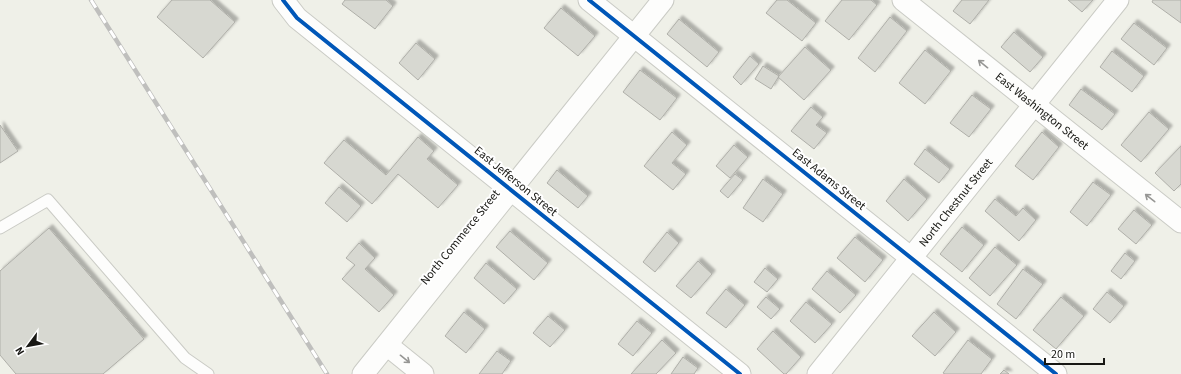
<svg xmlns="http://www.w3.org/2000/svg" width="1181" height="374" font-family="'Source Sans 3',sans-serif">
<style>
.building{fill:#d7d8d1;stroke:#afafa9;filter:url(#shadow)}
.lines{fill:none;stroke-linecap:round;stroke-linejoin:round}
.lane-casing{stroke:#cacbc5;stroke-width:13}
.street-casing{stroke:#cacbc5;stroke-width:23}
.lane{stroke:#fdfdfc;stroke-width:11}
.street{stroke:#fdfdfc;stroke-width:21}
.rail-casing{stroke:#bfbfbd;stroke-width:4.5}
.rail{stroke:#fff;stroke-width:3;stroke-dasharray:9;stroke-linecap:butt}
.cycleway-casing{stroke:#fff;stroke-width:6}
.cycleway{stroke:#0057b8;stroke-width:4}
.oneway{stroke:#969694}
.labels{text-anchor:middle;stroke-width:4;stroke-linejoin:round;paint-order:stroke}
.street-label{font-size:12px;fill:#181814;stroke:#fff}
</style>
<defs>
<filter id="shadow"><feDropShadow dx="3.5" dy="-3.5" stdDeviation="1" flood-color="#0004"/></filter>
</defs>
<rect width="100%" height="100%" fill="#eff0e8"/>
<path class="building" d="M172 0H210L235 22 203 58 157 17Z
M345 0H386L393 6 375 29 342 4Z
M777 0H787L816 23 802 41 766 13Z
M842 0H871L877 5 849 40 825 21Z
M962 0H989L970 24 953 11Z
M1068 0H1093L1082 12Z
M1153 0H1181V23L1152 2Z
M561 8 595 36 578 56 544 28Z
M890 17 907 31 875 72 858 58Z
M679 19 719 52 707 67 667 34Z
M1134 23 1167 48 1154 65 1121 39Z
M1014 32 1043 57 1030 72 1001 47Z
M416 43 435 59 418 80 399 63Z
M805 47 831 70 804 100 778 77Z
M925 50 951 71 925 104 899 83Z
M1112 51 1144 76 1132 92 1100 67Z
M750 56 759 64 741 85 733 77Z
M763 66 779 76 771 89 755 79Z
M640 70 677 98 660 120 623 92Z
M1081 89 1115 114 1102 130 1069 105Z
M972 95 991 109 969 137 950 123Z
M811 107 823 117 816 125 827 133 814 149 791 131Z
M1149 112 1169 129 1141 162 1121 145Z
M0 125 18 151 0 163Z
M672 132 687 145 672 163 686 174 673 190 644 166Z
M1042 132 1059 147 1033 180 1015 166Z
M418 137 434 151 427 159 458 185 438 208 398 174 372 204 324 163 344 140 386 175Z
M734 145 748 157 730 178 716 166Z
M1181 146V184L1174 191 1155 173Z
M925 149 950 169 939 183 914 164Z
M557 170 588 196 578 208 547 183Z
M735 174 743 180 728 198 720 191Z
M763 179 783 194 763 222 743 208Z
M904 179 927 199 908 221 886 201Z
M1093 182 1111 195 1087 226 1070 212Z
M339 187 361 206 347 222 325 203Z
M995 199 1016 216 1023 208 1036 220 1019 241 985 211Z
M1134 210 1152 225 1136 244 1118 229Z
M962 227 984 245 962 272 940 254Z
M49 228 144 339 103 374H16L0 355V271Z
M510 231 548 263 534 280 496 247Z
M667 232 679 243 655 272 643 262Z
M855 237 883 260 865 282 837 258Z
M359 243 375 258 365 269 394 295 379 312 342 279 355 265 346 258Z
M995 247 1017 265 990 296 969 278Z
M1125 253 1135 261 1121 279 1111 271Z
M698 261 712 274 691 298 676 286Z
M486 263 517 289 504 304 474 278Z
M765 268 778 279 767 292 754 282Z
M1023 269 1043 284 1016 319 997 304Z
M827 271 856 295 840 313 812 289Z
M726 289 745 305 726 328 706 313Z
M1107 292 1124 306 1110 323 1093 309Z
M766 297 780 309 771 319 757 307Z
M1061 297 1084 316 1056 349 1033 330Z
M806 302 832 324 815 343 790 321Z
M464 312 485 329 466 353 445 336Z
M934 312 956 332 935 356 912 336Z
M548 316 565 330 550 347 533 333Z
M637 321 652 333 633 356 618 344Z
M773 331 801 357 786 374H784L757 349Z
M662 340 676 353 656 374H631Z
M968 340 992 359 981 374H945L943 373Z
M497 351 511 361 502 374H479Z
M683 357 698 368 694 374H671Z
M1004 370 1009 374H1000Z"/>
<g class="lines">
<defs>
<path id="lane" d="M0 228 48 200 185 358 208 374"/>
<g id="street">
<path d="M283 0 297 18 740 374"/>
<path d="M589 0 1056 374"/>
<path id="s1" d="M903 0 1181 222"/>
<path d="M387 345 423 374"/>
<path d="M363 374 663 0"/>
<path id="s2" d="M818 374 1118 0"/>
</g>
</defs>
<use href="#lane" class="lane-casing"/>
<use href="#street" class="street-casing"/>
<use href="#lane" class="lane"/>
<use href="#street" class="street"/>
<defs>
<path id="rail" d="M91 0 327 374"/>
</defs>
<use href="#rail" class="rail-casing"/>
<use href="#rail" class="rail"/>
<defs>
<path id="cycleway" d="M283 0 297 18 740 374
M589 0 1056 374"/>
</defs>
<use href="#cycleway" class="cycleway-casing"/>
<use href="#cycleway" class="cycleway"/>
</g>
<defs><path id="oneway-shaft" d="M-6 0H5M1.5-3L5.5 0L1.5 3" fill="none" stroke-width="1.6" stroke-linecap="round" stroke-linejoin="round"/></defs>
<g class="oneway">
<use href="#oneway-shaft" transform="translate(983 64) rotate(-141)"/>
<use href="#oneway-shaft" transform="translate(1150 198) rotate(-142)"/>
<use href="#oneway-shaft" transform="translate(405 359) rotate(39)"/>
</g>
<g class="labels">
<g class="street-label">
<text dy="4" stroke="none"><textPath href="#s1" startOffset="178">East Washington Street</textPath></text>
<text transform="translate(829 179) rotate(39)" y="4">East Adams Street</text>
<text transform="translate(516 181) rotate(39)" y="4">East Jefferson Street</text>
<text dy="4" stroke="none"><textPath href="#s2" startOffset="220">North Chestnut Street</textPath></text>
<text transform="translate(460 237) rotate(-51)" y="4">North Commerce Street</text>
</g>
</g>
<g transform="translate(28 346) rotate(238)" stroke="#ffffff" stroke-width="3" paint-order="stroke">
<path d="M0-3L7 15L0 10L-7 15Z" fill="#181814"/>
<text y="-6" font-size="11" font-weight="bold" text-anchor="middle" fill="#181814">N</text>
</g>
<path d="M1045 358v6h59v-6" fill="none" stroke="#181814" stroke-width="2"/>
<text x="1051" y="358" font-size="12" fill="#181814" stroke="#ffffff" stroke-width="3" paint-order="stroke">20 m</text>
</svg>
